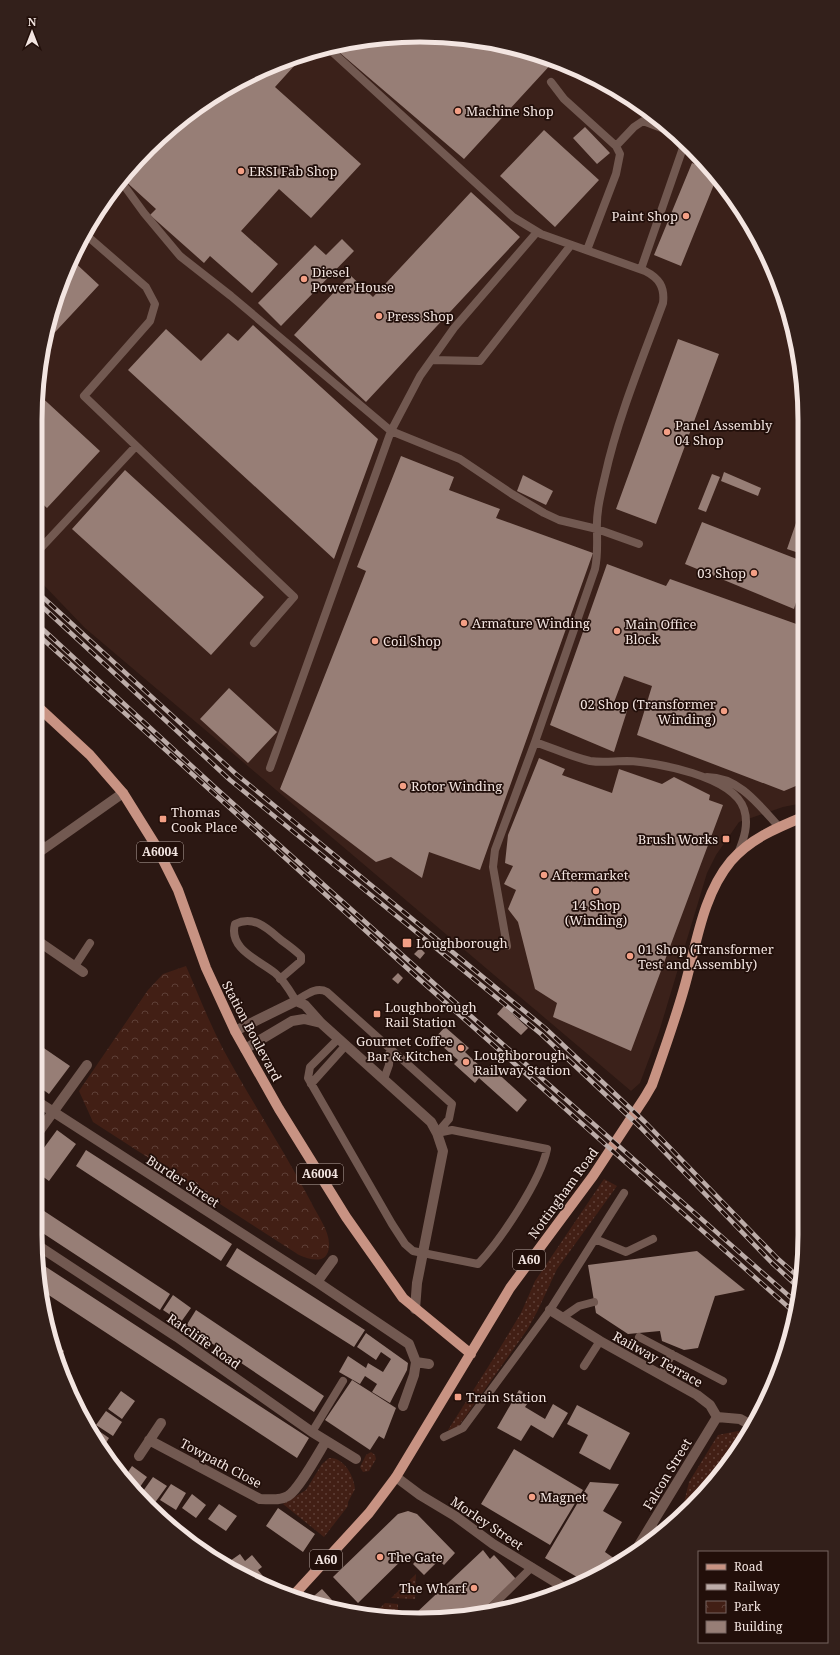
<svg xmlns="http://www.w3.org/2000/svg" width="840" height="1655" font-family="'Noto Serif',serif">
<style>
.built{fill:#3b211a}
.grass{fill:url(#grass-dots)}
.park{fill:url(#park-crowns)}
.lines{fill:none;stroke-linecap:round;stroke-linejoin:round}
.stream{stroke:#5b2717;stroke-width:4.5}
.building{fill:#977e76}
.service{stroke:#725951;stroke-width:8}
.minor{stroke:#725951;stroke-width:10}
.primary{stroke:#c89383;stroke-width:10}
.rail-casing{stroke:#bcaca8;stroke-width:4.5}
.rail{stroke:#220f0a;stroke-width:3;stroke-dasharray:9;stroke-linecap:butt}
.poi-dot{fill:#f39f85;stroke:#220f0a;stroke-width:1.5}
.labels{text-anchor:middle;stroke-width:3.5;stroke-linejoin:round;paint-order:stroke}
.shield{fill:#220f0a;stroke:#b4a5a0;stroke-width:1}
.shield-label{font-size:12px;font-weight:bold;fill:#f3e5e1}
.poi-label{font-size:13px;fill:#f3e5e1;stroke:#220f0a;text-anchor:start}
.street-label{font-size:13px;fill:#f3e5e1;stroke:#220f0a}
.rim{fill:none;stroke:#f3e5e1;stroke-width:5}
</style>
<defs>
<pattern id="grass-dots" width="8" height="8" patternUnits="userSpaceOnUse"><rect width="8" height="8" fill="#421f15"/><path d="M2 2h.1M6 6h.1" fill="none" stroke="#5e3f37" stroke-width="1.8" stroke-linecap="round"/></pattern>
<pattern id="park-crowns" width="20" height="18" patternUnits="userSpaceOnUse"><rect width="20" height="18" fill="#421f15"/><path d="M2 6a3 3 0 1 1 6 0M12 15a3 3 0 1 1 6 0" fill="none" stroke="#5e3f37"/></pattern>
</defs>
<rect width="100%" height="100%" fill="#2c1813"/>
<path class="built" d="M445 36 519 48 590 75 655 115 726 186 776 272 802 370 803 803 783 807 739 822 716 855 707 873 659 1032 640 1083 631 1091 85 628 36 577V395L48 321 75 250 114 186 166 131 227 87 296 56 370 38Z"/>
<path class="grass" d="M604 1179 617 1186 557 1269 537 1312 527 1330 456 1430H448L495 1356 521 1313 535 1281Z
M738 1431 746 1433 692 1507 681 1515 689 1482 718 1435Z
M371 1452 375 1455 376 1459 369 1471 363 1472 360 1467 366 1455Z
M329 1458C344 1457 354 1476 355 1489L348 1502V1506L324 1537 283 1504 306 1490 322 1464Z
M416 1574 415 1599 391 1598Z
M385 1603 398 1604V1614H374Z"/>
<path class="park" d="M186 966C198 994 209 1022 223 1049 251 1101 284 1150 311 1202 317 1215 330 1231 329 1246 328 1265 311 1260 299 1255L93 1122 79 1091 148 990 163 974Z"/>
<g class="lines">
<path class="stream" d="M784 1356 790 1328"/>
</g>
<path class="building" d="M445 36 519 48 554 61 464 159 333 47 370 38Z
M288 59 295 65 275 87 361 164 311 218 279 189 241 231 278 264 252 293 210 256 204 263 150 215 156 209 122 178 166 131 227 87Z
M585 127 610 153 597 164 573 138Z
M544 130 599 180 555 227 500 176Z
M692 163 710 170 717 177 681 266 654 255Z
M471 192 520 237 366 402 294 335 350 275 373 297Z
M342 239 354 251 281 326 258 303 315 245 326 255Z
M71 259 99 285 44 344 48 321Z
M253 325 378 439 334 559 128 370 166 329 201 361 228 333 238 341Z
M678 339 719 354 656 524 616 509Z
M36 392 100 451 47 508 36 498Z
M401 456 454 477 449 490 500 509 496 518 593 553 480 870 429 852 422 878 391 857 376 862 280 789 366 571 357 567Z
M125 470 264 597 211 655 72 529Z
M724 472 761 488 758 496 721 481Z
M712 474 720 477 706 512 698 509Z
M523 475 553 491 546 505 517 491Z
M702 522 802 561V582L794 609 685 564Z
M796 523 802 525V554L787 549Z
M607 564 666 586 670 579 802 626 803 783 784 791 637 735 652 686 624 676 613 705 627 711 614 752 550 725Z
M229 688 277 732 248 763 200 719Z
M539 758 565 769 562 775 612 793 619 769 662 784 674 777 710 795 709 800 723 805 631 1051 553 1017 557 1003 535 989 518 922 508 909 516 890 504 884 513 866 505 863 508 835Z
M420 948 425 953 420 959 414 954Z
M398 973 403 978 398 984 392 979Z
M504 1006 528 1028 521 1035 497 1014Z
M445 1027 469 1048 465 1052 485 1071 490 1066 527 1100 517 1112 479 1078 475 1083 454 1064 458 1060 434 1039Z
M35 1042 70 1066 49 1094 35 1084Z
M57 1130 76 1144 49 1181 35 1171V1160Z
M86 1150 232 1244 221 1261 76 1166Z
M35 1205 170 1294 160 1310 35 1228Z
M237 1248 365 1330 354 1347 226 1266Z
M697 1251 745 1290 715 1296 698 1348 684 1350 662 1341 660 1331 628 1334 596 1313 588 1265Z
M40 1263 309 1438 297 1458 44 1292Z
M173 1295 191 1308 181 1322 163 1310Z
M196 1310 324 1396 314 1412 186 1326Z
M366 1333 408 1363 407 1370 390 1403 372 1392 377 1384 365 1376 360 1384 339 1372 348 1356 366 1368 368 1363 383 1372 391 1359 381 1352 376 1360 357 1347Z
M53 1343 64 1351 57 1362 56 1359Z
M352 1380 396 1408 384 1439 379 1436 370 1450 325 1420Z
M519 1390 532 1397 525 1407 545 1419 553 1404 568 1413 553 1438 531 1425 521 1441 497 1428Z
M121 1391 135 1401 122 1419 108 1409Z
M577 1405 630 1433 610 1470 579 1453 588 1435 567 1424Z
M106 1411 122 1422 113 1436 96 1425Z
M96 1429 109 1438 103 1448 94 1431Z
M514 1449 583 1490 550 1545 481 1504Z
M132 1466 147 1477 137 1491 124 1478Z
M153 1477 167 1486 154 1504 141 1494Z
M590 1482 619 1484 603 1511 622 1522 605 1552 615 1559 610 1566 598 1574 582 1580 545 1558Z
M171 1484 186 1493 176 1510 160 1500Z
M192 1494 206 1505 196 1518 182 1508Z
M219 1504 237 1516 226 1531 208 1519Z
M278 1508 315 1534 303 1552 266 1526Z
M408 1511 417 1514 455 1553 444 1565 439 1560 424 1575 413 1564 417 1560 409 1553 358 1603 333 1577 398 1514Z
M483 1550 490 1559 494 1555 516 1579 478 1614 470 1617 414 1615Z
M240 1554 245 1561 252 1555 262 1567 258 1570 275 1591 239 1573 230 1561Z
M322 1589 332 1600 326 1607 308 1601Z"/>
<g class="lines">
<path class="service" d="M328 48 513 217 541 234 645 271C659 278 665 287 663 303 642 360 618 417 605 476 601 493 596 512 597 530 597 544 598 555 595 569L535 742 495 850 493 867 507 946
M551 82 564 99 616 146 620 154 616 174 587 250
M616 146 634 127 643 121 672 132
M120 180 144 213 180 256 231 296 391 431 460 459 512 494 544 513 559 520 597 529 639 544
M85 234 146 287 155 304 150 321 84 396 294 597 254 643
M641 269 684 145
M432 360 480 361 571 245
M38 551 136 446
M535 742C553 748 572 757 590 761 603 763 614 761 627 761 656 762 733 776 744 809 749 824 744 839 738 853
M270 768 391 431 420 376 454 328 537 232
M707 777C739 777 759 805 779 827
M75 966 90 943
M280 979 301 961V956C295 950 288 945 281 940 267 928 254 915 235 924 228 949 259 960 275 973 284 980 290 991 296 1001 306 995 316 986 327 992L452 1104 449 1119 437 1133
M338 1039 310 1067 308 1078 392 1224 405 1244 413 1251 478 1264C500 1241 541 1180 547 1149L452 1130 437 1133
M384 1079 389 1065 390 1047
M311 1084 346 1045
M595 1239 626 1252 653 1239
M563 1317 579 1306 594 1302
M639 1337 723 1381
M584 1366 600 1341
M661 1375 672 1354
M312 1432 343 1381
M444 1437 463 1428 550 1310 624 1193
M651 1526 658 1531
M486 1612 532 1567"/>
<path class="minor" d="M35 834 43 849
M35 855 123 793
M35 939 83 972
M235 1031 296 1001 305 1005 321 1023 431 1122 437 1133 443 1151 417 1283 415 1309
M245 1049 292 1021 304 1019 321 1023
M35 1100 317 1282 409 1344 416 1362 414 1375 403 1406
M35 1137 87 1065
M37 1245 177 1337 312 1432 356 1459
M317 1282 333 1260
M550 1310 600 1341 697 1395 710 1405 717 1417 740 1419 751 1425
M416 1362 429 1364
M149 1440 260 1499C269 1499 280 1501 288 1496 299 1489 318 1454 326 1441
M139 1456 161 1423
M396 1477 420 1495 455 1516 493 1544 565 1588
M639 1545 717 1417"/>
<path class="primary" d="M36 705 90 755 123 793 156 846 178 890 206 968 235 1031 279 1109 346 1217 403 1298 471 1354
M292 1597 369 1513 396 1477 510 1288 593 1176 645 1097 652 1085C663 1054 674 1023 683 992 696 949 701 897 731 861 750 839 776 828 803 817"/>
<defs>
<path id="rail" d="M36 591 236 774 545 1028 645 1122 777 1258 801 1279
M36 601 230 780 541 1034 641 1128 772 1263 799 1288
M36 623 219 791 438 987 797 1303
M36 633 419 979 795 1313"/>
</defs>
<use href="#rail" class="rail-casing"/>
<use href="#rail" class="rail"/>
</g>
<g class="poi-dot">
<circle cx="458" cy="111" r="4"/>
<circle cx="241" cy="171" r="4"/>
<circle cx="686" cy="216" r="4"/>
<circle cx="304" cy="279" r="4"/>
<circle cx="379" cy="316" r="4"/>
<circle cx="667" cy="432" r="4"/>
<circle cx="754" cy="573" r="4"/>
<circle cx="464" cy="623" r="4"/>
<circle cx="617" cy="631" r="4"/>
<circle cx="375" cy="641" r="4"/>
<circle cx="724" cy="711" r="4"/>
<circle cx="403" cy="786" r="4"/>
<rect x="159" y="815" width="8" height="8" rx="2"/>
<rect x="722" y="835" width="8" height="8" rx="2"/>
<circle cx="544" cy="875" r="4"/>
<circle cx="596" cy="891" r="4"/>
<rect x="402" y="938" width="10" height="10" rx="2"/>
<circle cx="630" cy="956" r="4"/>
<rect x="373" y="1010" width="8" height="8" rx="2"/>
<circle cx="461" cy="1048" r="4"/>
<circle cx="466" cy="1062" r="4"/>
<rect x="454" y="1393" width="8" height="8" rx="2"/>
<circle cx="532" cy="1497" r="4"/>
<circle cx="380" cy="1557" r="4"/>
<circle cx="474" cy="1588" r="4"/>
</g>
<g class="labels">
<g class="shield">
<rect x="137" y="842" width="46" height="20" rx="3"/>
<rect x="297" y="1164" width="46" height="20" rx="3"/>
<rect x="513" y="1250" width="32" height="20" rx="3"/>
<rect x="310" y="1550" width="32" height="20" rx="3"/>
</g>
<g class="shield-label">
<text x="160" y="856">A6004</text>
<text x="320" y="1178">A6004</text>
<text x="529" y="1264">A60</text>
<text x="326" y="1564">A60</text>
</g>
<g class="poi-label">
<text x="466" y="116">Machine Shop</text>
<text x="249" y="176">ERSI Fab Shop</text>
<text x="678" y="221" text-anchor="end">Paint Shop</text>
<text x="312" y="277">Diesel<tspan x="312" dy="15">Power House</tspan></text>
<text x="387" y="321">Press Shop</text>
<text x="675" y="430">Panel Assembly<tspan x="675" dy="15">04 Shop</tspan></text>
<text x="746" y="578" text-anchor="end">03 Shop</text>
<text x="472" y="628">Armature Winding</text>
<text x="625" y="629">Main Office<tspan x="625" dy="15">Block</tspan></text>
<text x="383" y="646">Coil Shop</text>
<text x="716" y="709" text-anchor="end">02 Shop (Transformer<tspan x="716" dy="15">Winding)</tspan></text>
<text x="411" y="791">Rotor Winding</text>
<text x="171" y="817">Thomas<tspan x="171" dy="15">Cook Place</tspan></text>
<text x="718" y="844" text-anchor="end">Brush Works</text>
<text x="552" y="880">Aftermarket</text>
<text x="596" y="910" text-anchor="middle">14 Shop<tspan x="596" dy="15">(Winding)</tspan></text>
<text x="416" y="948">Loughborough</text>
<text x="638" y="954">01 Shop (Transformer<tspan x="638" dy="15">Test and Assembly)</tspan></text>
<text x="385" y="1012">Loughborough<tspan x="385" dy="15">Rail Station</tspan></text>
<text x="453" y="1046" text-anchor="end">Gourmet Coffee<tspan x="453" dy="15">Bar &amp; Kitchen</tspan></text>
<text x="474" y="1060">Loughborough<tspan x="474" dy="15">Railway Station</tspan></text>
<text x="466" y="1402">Train Station</text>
<text x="540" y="1502">Magnet</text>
<text x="388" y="1562">The Gate</text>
<text x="466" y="1593" text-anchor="end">The Wharf</text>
</g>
<g class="street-label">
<text transform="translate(252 1031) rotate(62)" y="5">Station Boulevard</text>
<text transform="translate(183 1181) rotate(33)" y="5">Burder Street</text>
<text transform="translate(563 1193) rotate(-54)" y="5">Nottingham Road</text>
<text transform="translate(204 1341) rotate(35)" y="5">Ratcliffe Road</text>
<text transform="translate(658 1359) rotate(29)" y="5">Railway Terrace</text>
<text transform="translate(221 1463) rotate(28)" y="5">Towpath Close</text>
<text transform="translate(667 1474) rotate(-59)" y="5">Falcon Street</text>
<text transform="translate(487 1523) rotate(34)" y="5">Morley Street</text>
</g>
</g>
<path d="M0 0H840V1655H0ZM420 42H420A378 378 0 0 1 798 420V1235A378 378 0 0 1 420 1613H420A378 378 0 0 1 42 1235V420A378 378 0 0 1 420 42Z" fill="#33201b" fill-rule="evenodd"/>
<path class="rim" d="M420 42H420A378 378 0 0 1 798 420V1235A378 378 0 0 1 420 1613H420A378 378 0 0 1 42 1235V420A378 378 0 0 1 420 42Z"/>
<rect x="698" y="1551" width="130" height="92" fill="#220f0a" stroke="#766560"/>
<rect x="706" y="1564" width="20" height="6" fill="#c89383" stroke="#766560"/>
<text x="734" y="1571" font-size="12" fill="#f3e5e1">Road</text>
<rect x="706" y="1584" width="20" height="6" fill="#bcaca8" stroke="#766560"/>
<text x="734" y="1591" font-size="12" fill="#f3e5e1">Railway</text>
<rect x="706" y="1601" width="20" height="12" fill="url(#park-crowns)" stroke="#766560"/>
<text x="734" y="1611" font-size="12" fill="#f3e5e1">Park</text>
<rect x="706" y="1621" width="20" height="12" fill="#977e76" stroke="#766560"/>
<text x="734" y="1631" font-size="12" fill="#f3e5e1">Building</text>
<g transform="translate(32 32)" stroke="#220f0a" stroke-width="3" paint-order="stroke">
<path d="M0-3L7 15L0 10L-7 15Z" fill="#f3e5e1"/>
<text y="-6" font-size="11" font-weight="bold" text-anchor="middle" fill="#f3e5e1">N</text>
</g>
</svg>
